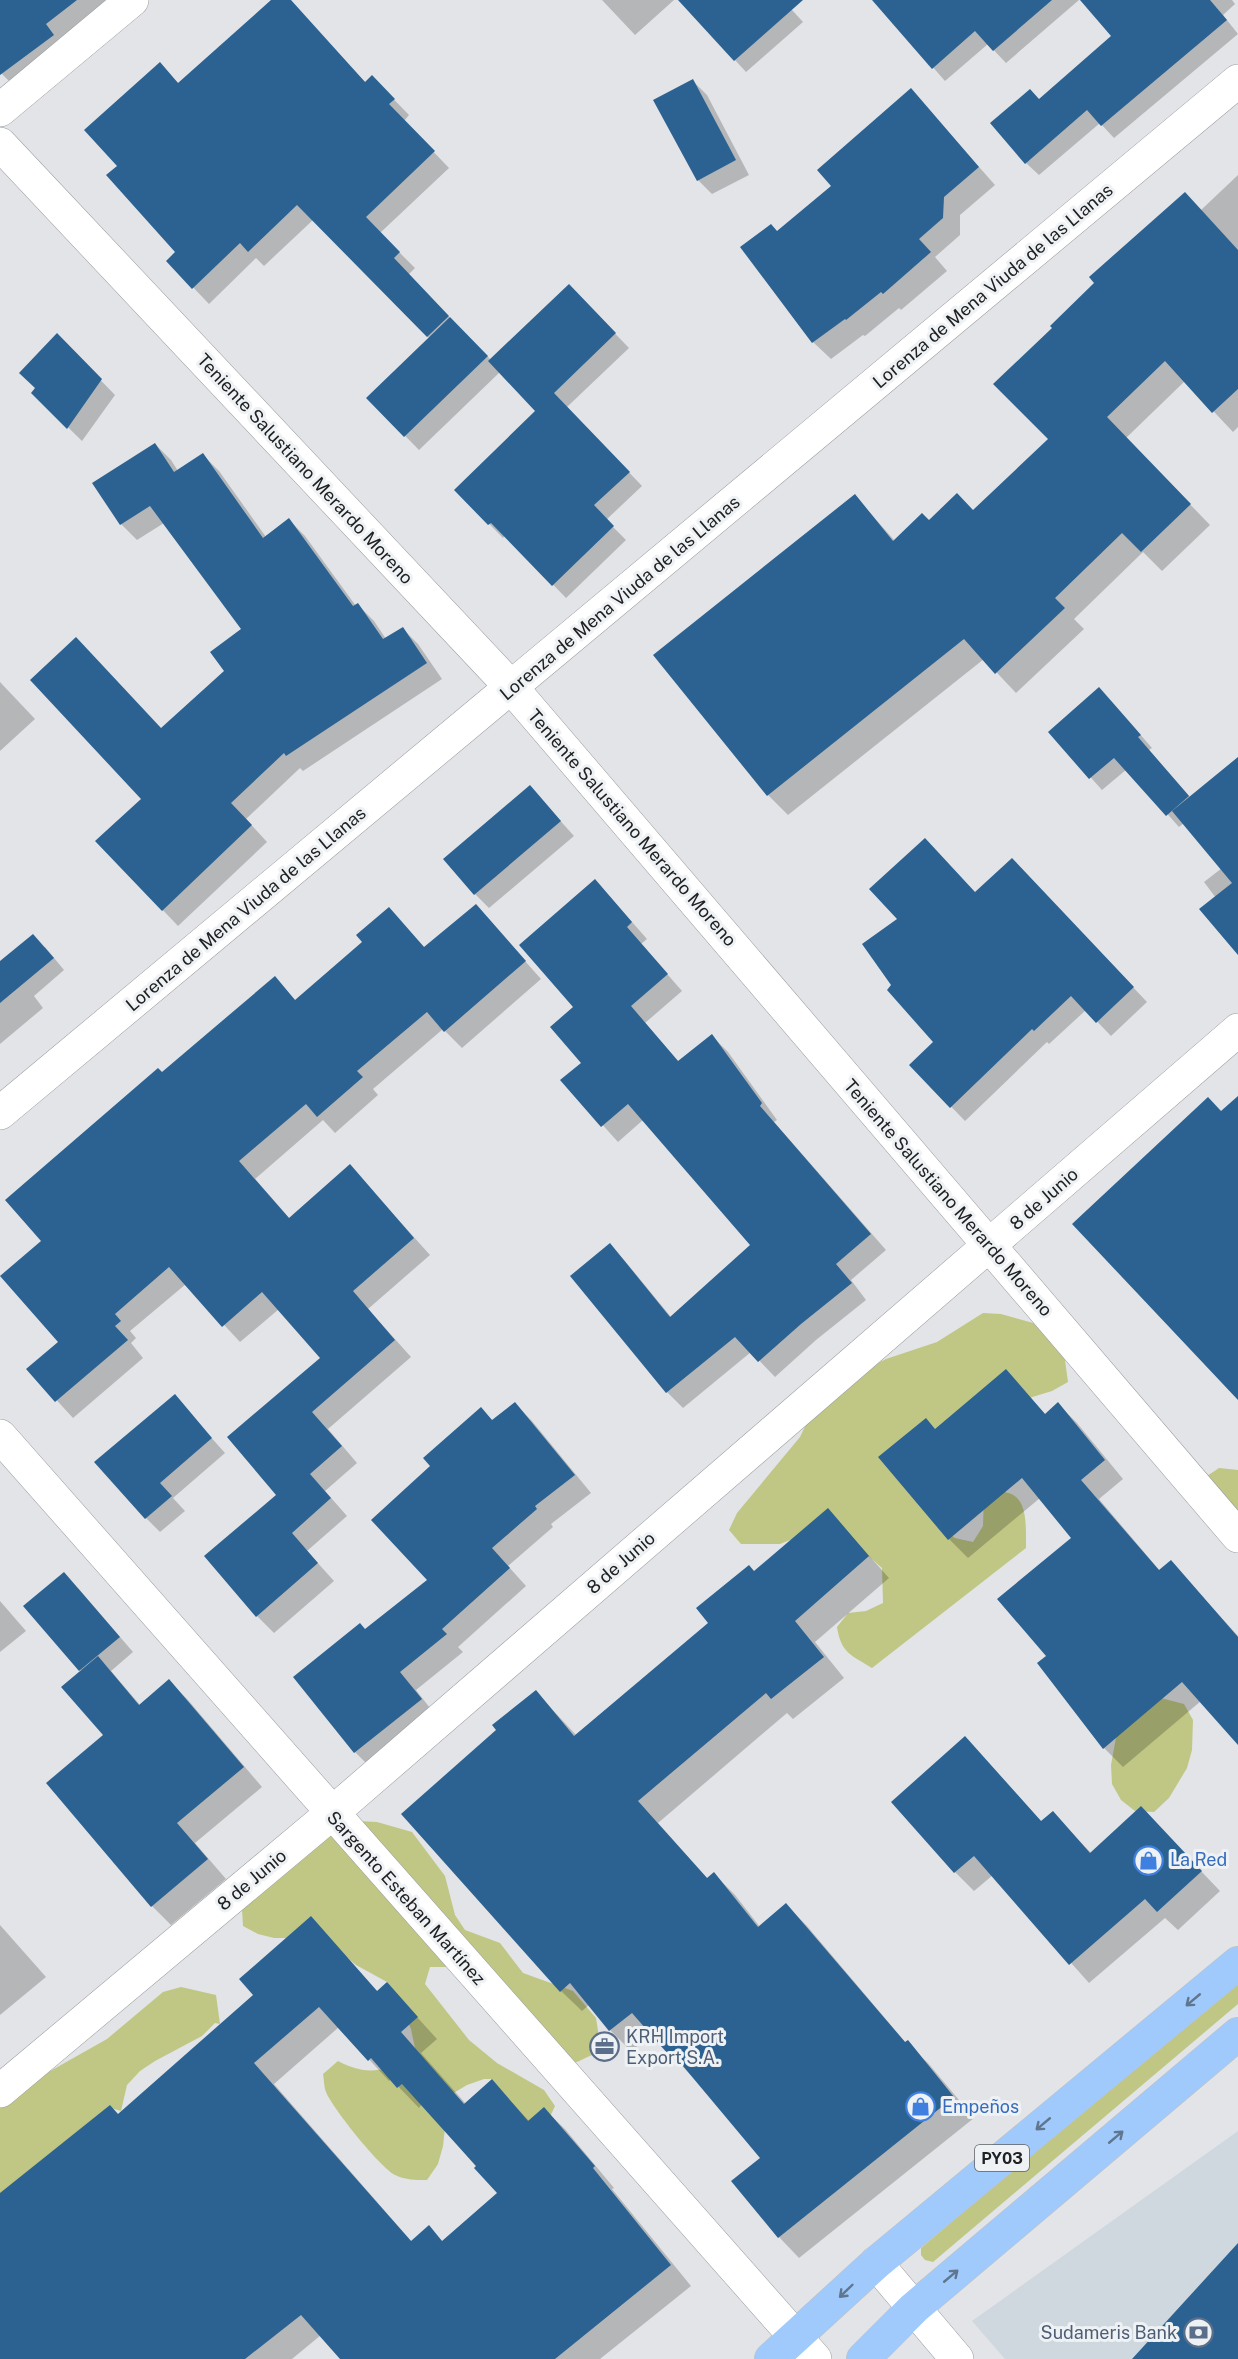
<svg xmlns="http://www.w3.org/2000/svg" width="1238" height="2359" font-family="'Public Sans',sans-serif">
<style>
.built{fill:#cfd7df}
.green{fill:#c0c784}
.shadow{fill:#0003;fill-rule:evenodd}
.building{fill:#2b6292;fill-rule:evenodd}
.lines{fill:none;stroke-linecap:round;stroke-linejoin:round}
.street-casing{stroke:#9b9da0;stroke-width:34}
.highway-casing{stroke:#c1c1c1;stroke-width:34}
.street{stroke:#fff;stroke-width:33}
.highway{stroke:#a0cafc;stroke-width:33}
.oneway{stroke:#60768f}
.labels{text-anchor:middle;stroke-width:6;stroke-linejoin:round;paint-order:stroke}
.shield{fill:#eff2f4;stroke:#5e6061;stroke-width:1.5}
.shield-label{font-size:16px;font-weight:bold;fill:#202122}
.street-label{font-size:18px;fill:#202122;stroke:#eff2f4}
.shop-label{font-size:18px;fill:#366cbe;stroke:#eff2f4;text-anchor:start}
.service-label{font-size:18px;fill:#4e5e75;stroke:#eff2f4;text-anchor:start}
</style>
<rect width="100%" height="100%" fill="#e2e4e7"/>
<path class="built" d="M1238 2131V2359H1005L972 2321Z"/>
<path class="green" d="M983 1313 1001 1314 1055 1329 1063 1346 1068 1382 1052 1391 980 1413 940 1527 955 1538 973 1542 983 1526 984 1493C1028 1484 1026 1514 1026 1548L872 1668C851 1655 841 1653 837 1627L848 1613 866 1611 883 1603 882 1568 857 1546 790 1540 780 1544H741L729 1530 737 1513 800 1437 822 1391 886 1359 937 1342Z
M1219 1468 1238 1470V1521L1204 1478Z
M1149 1695 1184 1704 1193 1720 1192 1750 1187 1768 1169 1798 1154 1812 1135 1811 1121 1800 1112 1784 1111 1765 1117 1732Z
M358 1821 377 1822 412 1832 445 1876 455 1915 465 1930 500 1943 523 1973 573 1991 596 2018 599 2037 594 2054 577 2062H542L447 1967H430L425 1984 469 2040 497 2063 544 2090 555 2106 540 2138 492 2079H484L467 2085 452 2094 447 2110 443 2146 438 2164 427 2180C415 2180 406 2180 395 2175 380 2167 333 2109 326 2092 324 2087 324 2079 323 2074L338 2061C367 2076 378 2070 409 2064L415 2048 411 2029 397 1997 387 1982 356 1965 328 1942 311 1938H274L258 1934 243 1926 242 1909 286 1854Z
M1238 1979V2004L933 2262 925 2260 921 2255V2248Z
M181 1987 216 1995 220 2024 215 2023 202 2036 155 2061 140 2071 127 2085 121 2111 111 2108 0 2212V2102L22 2087 107 2039 163 1992Z"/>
<path class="shadow" d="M0 0H112L59 39 68 50 16 88 0 72Z
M273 0H289L366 83 372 77 409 115 404 121 449 168 380 233 415 268 408 275 491 360 569 286 629 348 567 407 642 486 606 520 626 540 566 598 505 535 503 538 456 490 537 411 500 372 419 450 368 398 430 339 313 220 264 266 256 258 209 304 168 261 178 252 119 166 159 64 179 84Z
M602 0H674L635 35Z
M696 0H783L803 22 746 72 735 60Z
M874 0H1079L1006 63 988 44 945 81Z
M1082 0H1232L1235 4 1223 15 1238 34 1114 138 1100 123 1039 175 1026 163 1039 101 1114 36Z
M693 81 707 95 749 175 712 194 698 180 655 101Z
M911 90 995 185 960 215V235L935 257 947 271 901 310 899 308 865 336 863 335 831 359 813 342 742 247 778 232 833 186Z
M1238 175V427L1233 432 1185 381 1126 438 1210 525 1162 571 1143 552 1074 619 1084 629 1016 693 984 659 788 815 768 795 655 655 855 496 895 541 929 522 974 512 1050 439 1201 210Z
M57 335 115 395 82 441 33 393Z
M155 444 171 460 178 471 203 455 219 471 266 537 289 520 305 536 356 606 358 605 374 621 386 639 403 629 418 644 442 679 303 771 300 768 246 819 267 842 178 926 97 841 144 799 162 730 226 671 243 630 164 523 137 540 121 524 94 483Z
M0 682 35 719 0 751Z
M1111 701 1152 748 1149 750 1191 798 1238 759V952L1216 898 1204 882 1222 868 1184 823 1179 827 1127 769 1102 790 1050 732Z
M530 787 574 836 489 908 475 894Z
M1026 874 1147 1002 1111 1036 1086 1010 1049 1044 1047 1042 965 1121 911 1065 935 1042 893 986 900 919Z
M610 897 647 939 641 944 682 991 645 1023 679 1062 712 1036 728 1052 777 1120 774 1122 886 1250 851 1280 866 1300 816 1340 775 1377 751 1352 683 1408 667 1392 572 1276 610 1245 625 1261 671 1317 752 1245 643 1120 618 1142 562 1080 583 1063 575 1007Z
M476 906 541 979 462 1048 443 1029 373 1089 378 1095 335 1133 323 1120 255 1179 290 1219 350 1166 430 1255 368 1309 411 1357 328 1429 357 1463 325 1491 347 1516 307 1551 334 1581 274 1633 257 1616 322 1358 279 1309 240 1342 186 1284 130 1331 136 1338 131 1343 143 1358 73 1418 28 1369 60 1342 43 1241 163 1074 275 978 296 1001 364 942 389 909 425 948Z
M45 947 64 970 34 996 43 1008 0 1044V963Z
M1006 1371 1046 1415 1058 1404 1077 1423 1123 1479 1099 1499 1160 1571 1171 1562 1238 1636V1743L1201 1701 1123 1767 1104 1748 1040 1663 1048 1657 1073 1538 1040 1498 968 1558 949 1539 881 1457 936 1431Z
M174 1396 225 1453 173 1498 185 1511 160 1532 146 1518Z
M515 1404 532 1421 591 1493 551 1524 553 1527 508 1566 526 1586 458 1647 463 1652 416 1690 437 1717 372 1769 355 1752 295 1677 366 1631 429 1580 432 1466 481 1409 493 1421Z
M828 1510 889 1578 815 1642 844 1678 793 1719 787 1713 658 1823 708 1879 714 1874 735 1895 760 1927 786 1905 807 1926 906 2043 928 2063 974 2118 799 2258 779 2237 762 2158 697 2082 653 2034 631 2051 610 2030 590 2004 582 2011 561 1991 498 1730 536 1692 577 1736 710 1623 755 1573Z
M78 1588 133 1652 111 1671 140 1705 169 1681 188 1700 262 1787 195 1843 226 1879 171 1925 152 1906 48 1784 105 1735 82 1672 26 1606Z
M0 1601 26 1631 0 1652Z
M984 1758 1042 1822 1053 1813 1092 1854 1160 1828 1220 1891 1178 1930 1165 1918 1089 1983 993 1875 974 1891 955 1872Z
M311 1918 378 1992 387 1984 437 2039 421 2053 466 2104 492 2081 529 2121 544 2109 565 2129 614 2188 612 2189 691 2286 600 2359H342L321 2335 292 2359H0V2215L118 2115 256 1995ZM339 2027 389 2081 391 2079 419 2108 422 2104 499 2193 443 2242 429 2227 412 2242 274 2084Z
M0 1925 46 1977 0 2015Z"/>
<path class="building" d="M0 0H77L46 24 54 35 0 75Z
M271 0H291L365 82 372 75 395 99 389 104 435 151 366 217 400 252 394 258 449 316 427 337 297 205 248 252 240 243 192 289 166 261 175 252 106 175 117 166 84 130 160 62 178 83Z
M678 0H803L734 61Z
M872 0H1052L993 51 975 31 932 69Z
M1080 0H1210L1227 20 1101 126 1087 110 1025 164 990 123 1030 89 1039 99 1111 36Z
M693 79 736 160 697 181 653 100Z
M911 88 979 167 944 197 943 218 919 239 931 252 883 294 881 292 846 320 845 319 812 343 740 247 771 224 777 231 831 186 817 170Z
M1185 192 1238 250V389L1212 413 1165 361 1107 417 1191 504 1141 552 1122 533 1055 598 1065 608 995 674 964 639 767 796 653 655 855 494 893 541 922 513 929 520 957 493 973 510 1048 439 993 384 1052 328 1050 326 1094 283 1089 277Z
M569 284 616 333 554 393 630 472 594 505 614 526 552 586 491 523 488 525 454 490 535 411 488 361Z
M450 317 488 356 404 437 366 398Z
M57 333 102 379 67 429 31 393 35 388 19 373Z
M155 443 174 472 203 453 263 538 289 518 353 606 358 603 383 639 403 627 427 663 286 756 284 753 231 803 252 825 162 911 95 841 141 799 30 680 76 637 161 728 224 671 210 652 241 629 150 506 120 525 92 483Z
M1099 687 1141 735 1138 737 1189 796 1166 816 1114 758 1089 779 1048 732Z
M1238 757V955L1199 909 1232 883 1172 811Z
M530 785 561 821 474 895 443 859Z
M925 838 975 892 1012 858 1134 987 1096 1023 1071 996 1034 1031 1032 1029 950 1108 909 1065 933 1042 887 990 891 985 862 944 897 919 869 889Z
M595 879 632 922 627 927 668 974 631 1006 678 1061 712 1034 762 1103 760 1106 871 1234 836 1264 852 1283 801 1324 758 1362 735 1337 666 1393 570 1276 610 1243 670 1317 750 1245 628 1104 601 1127 560 1080 581 1063 550 1027 573 1007 519 945Z
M476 904 526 961 444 1032 427 1012 357 1071 363 1077 317 1117 306 1104 239 1161 289 1218 350 1164 414 1238 353 1291 395 1340 312 1412 342 1446 310 1474 331 1498 292 1533 318 1563 256 1617 204 1556 276 1495 227 1437 320 1358 262 1292 222 1327 169 1267 115 1314 121 1321 115 1326 128 1340 55 1402 26 1369 58 1342 0 1276 41 1241 5 1200 158 1068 162 1072 275 976 295 1000 362 942 356 935 389 907 424 947Z
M33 934 54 958 0 1003V961Z
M1238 1096V1400L1072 1224 1208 1097 1221 1111Z
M1006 1369 1045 1414 1058 1402 1105 1460 1081 1480 1159 1570 1171 1560 1238 1637V1745L1182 1682 1103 1749 1037 1663 1046 1656 997 1599 1071 1538 1022 1478 948 1540 878 1457 926 1418 935 1429Z
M175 1394 212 1438 160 1483 172 1496 145 1519 94 1462Z
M515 1402 575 1475 535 1506 537 1509 492 1548 510 1568 442 1629 447 1634 400 1672 422 1699 354 1753 293 1677 360 1623 365 1629 427 1580 371 1520 430 1466 423 1458 481 1407 492 1420Z
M828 1508 869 1556 795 1621 824 1657 771 1699 766 1693 638 1801 707 1878 714 1872 758 1927 786 1903 905 2042 908 2040 954 2097 778 2238 731 2181 760 2158 678 2060 675 2062 632 2013 609 2031 570 1983 560 1992 401 1814 496 1730 492 1725 536 1690 574 1736 708 1623 696 1608 749 1565 754 1571Z
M64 1572 120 1637 79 1671 23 1606Z
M98 1656 139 1705 169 1679 244 1767 177 1823 208 1859 151 1907 46 1783 103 1735 61 1687Z
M965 1736 1041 1821 1053 1811 1090 1853 1141 1806 1202 1871 1157 1912 1145 1899 1069 1965 974 1856 954 1873 891 1802Z
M311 1916 377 1991 387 1982 418 2017 401 2032 464 2104 492 2079 528 2121 544 2107 595 2166 593 2168 671 2265 555 2359H340L301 2315 245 2359H0V2193L110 2105 118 2114 253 1995 239 1979ZM319 2007 368 2061 371 2058 397 2088 402 2084 476 2166 474 2168 497 2193 442 2241 429 2225 411 2241 254 2063Z
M1238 2243V2359H1132Z"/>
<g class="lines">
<defs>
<path id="street" d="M0 110 132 0
M0 144 512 688 1238 1536
M0 1113 1238 81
M0 1436 815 2359
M0 2091 331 1814 1238 1030
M876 2263 957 2359"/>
<path id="highway" d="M771 2359 876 2263 1238 1963
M863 2359 914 2308 1238 2034"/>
</defs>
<use href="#street" class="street-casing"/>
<use href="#highway" class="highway-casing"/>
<use href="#street" class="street"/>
<use href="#highway" class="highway"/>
</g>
<defs><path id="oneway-shaft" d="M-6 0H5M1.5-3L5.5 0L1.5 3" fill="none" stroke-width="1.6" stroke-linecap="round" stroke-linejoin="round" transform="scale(1.5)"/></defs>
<g class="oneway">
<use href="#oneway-shaft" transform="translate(1193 2000) rotate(140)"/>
<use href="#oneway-shaft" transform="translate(1043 2124) rotate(140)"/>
<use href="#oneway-shaft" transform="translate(1116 2137) rotate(-40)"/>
<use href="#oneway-shaft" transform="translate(951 2276) rotate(-40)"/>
<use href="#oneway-shaft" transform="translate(846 2291) rotate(136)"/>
</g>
<defs>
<symbol id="shop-ring" viewBox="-11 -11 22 22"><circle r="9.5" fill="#eff2f4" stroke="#3f7fe0" stroke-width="1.5"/><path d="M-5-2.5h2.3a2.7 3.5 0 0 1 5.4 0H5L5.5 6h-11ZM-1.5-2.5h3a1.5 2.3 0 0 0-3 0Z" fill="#3f7fe0"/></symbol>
<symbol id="office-ring" viewBox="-11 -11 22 22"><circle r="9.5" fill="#eff2f4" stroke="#5c6f8a" stroke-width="1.5"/><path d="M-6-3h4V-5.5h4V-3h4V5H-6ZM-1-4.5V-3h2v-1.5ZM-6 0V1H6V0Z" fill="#5c6f8a"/></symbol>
<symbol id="bank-ring" viewBox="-11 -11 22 22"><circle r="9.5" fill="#eff2f4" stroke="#5c6f8a" stroke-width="1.5"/><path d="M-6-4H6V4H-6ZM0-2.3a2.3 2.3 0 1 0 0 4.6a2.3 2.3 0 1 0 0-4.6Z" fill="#5c6f8a"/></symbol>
</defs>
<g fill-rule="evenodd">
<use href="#shop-ring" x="1132" y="1844" width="33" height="33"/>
<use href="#office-ring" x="588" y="2030" width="33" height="33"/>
<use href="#shop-ring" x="904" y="2090" width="33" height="33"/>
<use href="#bank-ring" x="1182" y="2316" width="33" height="33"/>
</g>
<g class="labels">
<rect class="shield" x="975" y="2145" width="54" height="26" rx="4.5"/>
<g class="shield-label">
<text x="1002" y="2164">PY03</text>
</g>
<g class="street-label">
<text transform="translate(993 286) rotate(-40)" y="6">Lorenza de Mena Viuda de las Llanas</text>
<text transform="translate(305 469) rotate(47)" y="6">Teniente Salustiano Merardo Moreno</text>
<text transform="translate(620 598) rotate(-40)" y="6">Lorenza de Mena Viuda de las Llanas</text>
<text transform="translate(632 828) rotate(49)" y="6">Teniente Salustiano Merardo Moreno</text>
<text transform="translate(246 909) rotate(-40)" y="6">Lorenza de Mena Viuda de las Llanas</text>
<text transform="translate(948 1198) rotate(49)" y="6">Teniente Salustiano Merardo Moreno</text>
<text transform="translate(1044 1199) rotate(-41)" y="6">8 de Junio</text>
<text transform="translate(621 1563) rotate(-41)" y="6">8 de Junio</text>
<text transform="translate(252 1880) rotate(-40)" y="6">8 de Junio</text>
<text transform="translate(406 1898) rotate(48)" y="6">Sargento Esteban Martínez</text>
</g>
<g class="shop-label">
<text x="1170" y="1866">La Red</text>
<text x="942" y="2113">Empeños</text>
</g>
<g class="service-label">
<text x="626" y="2043">KRH Import<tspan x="626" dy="21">Export S.A.</tspan></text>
<text x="1177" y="2339" text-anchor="end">Sudameris Bank</text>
</g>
</g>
</svg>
